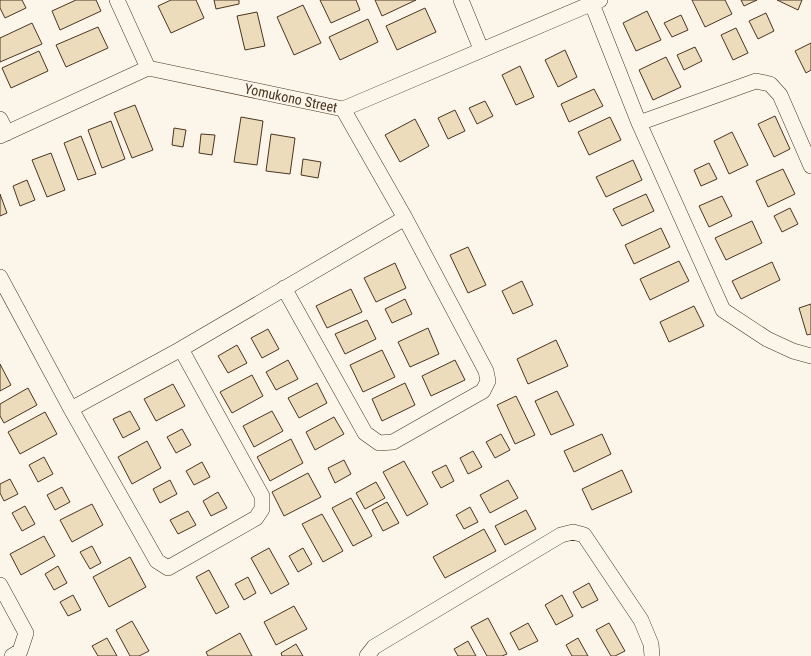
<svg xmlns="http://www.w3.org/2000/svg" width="811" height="656" font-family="'Roboto Condensed',sans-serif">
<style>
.building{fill:#ecdcbc;stroke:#4a3520}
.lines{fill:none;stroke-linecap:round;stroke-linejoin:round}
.minor-casing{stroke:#4a3520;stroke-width:16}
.minor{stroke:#fbf6e9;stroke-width:15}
.labels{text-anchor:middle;stroke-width:3;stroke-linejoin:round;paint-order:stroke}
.street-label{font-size:14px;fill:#4a3520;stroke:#fbf6e9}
</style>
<rect width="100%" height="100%" fill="#fbf6e9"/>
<path class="building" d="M0 0H22L26 8 5 18 0 8Z
M76 0H96L101 11 60 30 52 11Z
M171 0H196L204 18 171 33 158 6Z
M214 0H239V4L216 9Z
M320 0H356L360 10 331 23Z
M375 0H416L382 16Z
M692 0H725L732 14 705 27Z
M741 0H757L744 6Z
M777 0H802L798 10Z
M303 5 321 43 294 55 277 17Z
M425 8 436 32 397 50 386 26Z
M647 11 661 40 636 51 623 23Z
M257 12 265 46 245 50 237 16Z
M766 13 774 31 758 39 749 21Z
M681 15 688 30 672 37 664 23Z
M368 19 378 42 340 60 329 37Z
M32 23 42 44 0 62V38Z
M98 27 108 48 66 67 56 45Z
M736 28 748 53 733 60 721 35Z
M811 43V70L806 73 795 51Z
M695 47 702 61 684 70 677 55Z
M565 50 577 77 558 87 545 60Z
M39 51 48 71 11 88 2 68Z
M666 57 681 87 653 100 639 70Z
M520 66 534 97 516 105 502 75Z
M594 89 603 106 569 122 561 104Z
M485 101 493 116 477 124 469 108Z
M135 105 153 150 132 158 114 113Z
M455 110 465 131 448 139 438 118Z
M775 116 790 149 774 157 758 124Z
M241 117 263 121 257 165 234 162Z
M610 117 621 140 589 155 578 132Z
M415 119 429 146 400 162 385 135Z
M111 121 125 159 102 168 88 130Z
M174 128 186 130 183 147 172 145Z
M732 132 748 165 729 174 714 141Z
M201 134 215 135 212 155 199 153Z
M271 134 295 138 290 174 266 171Z
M81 136 96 174 78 180 64 143Z
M51 153 65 190 47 197 32 160Z
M303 159 321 162 318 178 301 175Z
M633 160 642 180 606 197 596 177Z
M709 163 717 179 701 186 694 170Z
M783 169 795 194 768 207 756 181Z
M27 180 35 200 20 206 13 186Z
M0 194 7 213 0 216Z
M646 194 654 211 622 226 613 209Z
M722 196 732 216 709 227 699 206Z
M790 208 798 224 782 232 774 216Z
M752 221 762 243 726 260 715 238Z
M661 228 670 247 634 264 625 245Z
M468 247 486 285 468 293 450 255Z
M679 261 689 281 650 300 640 279Z
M772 262 780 280 741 299 732 281Z
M395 263 406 288 376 302 364 278Z
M522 281 533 305 513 314 502 291Z
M351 289 362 312 327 328 316 306Z
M405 299 412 314 392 323 385 309Z
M811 304V334L807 335 799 308Z
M694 306 704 326 669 342 660 322Z
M367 320 376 339 345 354 335 334Z
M428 328 439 354 410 367 398 342Z
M268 329 279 349 262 358 251 338Z
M556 340 568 366 528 384 517 359Z
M237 345 247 363 228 373 218 356Z
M382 350 395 377 363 392 350 365Z
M288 360 298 379 276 390 266 372Z
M455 360 465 380 431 396 422 376Z
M0 364 11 385 0 391Z
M252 375 263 396 232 413 220 392Z
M317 383 327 403 299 418 288 398Z
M405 383 415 405 382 421 372 399Z
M173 384 185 406 156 421 144 399Z
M28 388 37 405 4 423 0 416V404Z
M557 391 574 425 551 435 535 401Z
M516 396 535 435 515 444 497 405Z
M130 411 140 429 123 438 113 419Z
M272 411 283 431 254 447 243 426Z
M45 412 57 434 20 454 8 432Z
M334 417 344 434 315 450 306 432Z
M182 429 191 445 176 453 167 437Z
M501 434 510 450 495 458 486 442Z
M602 434 611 454 574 472 564 451Z
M291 439 303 463 270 481 257 457Z
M147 441 161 468 132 484 118 457Z
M473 451 482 467 468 474 460 458Z
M44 457 53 474 38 482 29 465Z
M344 460 351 474 335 483 328 468Z
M404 461 428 504 407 516 383 472Z
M202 462 210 477 194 485 186 471Z
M446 465 454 481 441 488 432 472Z
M622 470 632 492 592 510 582 489Z
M308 473 321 497 284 516 272 492Z
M10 479 18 494 4 501 0 493V484Z
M170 480 177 494 160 503 153 489Z
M508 480 518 498 490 513 480 495Z
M376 482 385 498 365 509 356 493Z
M62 487 70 502 55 510 47 495Z
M218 492 227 508 211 516 203 501Z
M351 498 372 536 353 546 332 508Z
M387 502 399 523 383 531 372 510Z
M92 504 103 525 72 542 60 520Z
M25 506 35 524 22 531 12 513Z
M470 507 478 522 464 529 456 515Z
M526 510 536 529 505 545 495 526Z
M188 511 196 525 178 534 170 520Z
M322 514 343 551 323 562 302 524Z
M484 529 496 551 445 578 433 557Z
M44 536 55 556 21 575 10 554Z
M92 546 101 563 90 569 80 552Z
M269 548 289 584 271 594 251 558Z
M303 548 312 564 298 572 289 556Z
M130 557 146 587 109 607 93 577Z
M58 566 67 583 54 590 45 574Z
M209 570 229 607 216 614 196 577Z
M248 577 256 593 244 600 235 584Z
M589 583 598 600 582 608 573 592Z
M73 595 81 610 68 616 60 602Z
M562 595 573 616 556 625 545 605Z
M294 606 307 629 276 645 264 622Z
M488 618 507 654 502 656H487L471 627Z
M132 621 149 651 139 656H130L116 630Z
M528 623 538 641 519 650 510 633Z
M609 623 625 651 615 656H611L596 630Z
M240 633 252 656H208L206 652Z
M107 638 117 656H98L92 646Z
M578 638 588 656H572L566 645Z
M468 641 476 656H458L454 649Z
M296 644 303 656H282L281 653Z"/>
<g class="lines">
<defs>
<path id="minor" d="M117 0 148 68
M461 0 481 49
M592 4 639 123 723 310 767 339 793 351 811 356
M0 119 7 133
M639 123 756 81 770 84 780 95 811 166
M0 136 148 68 343 109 600 0
M0 277 71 409 157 561 168 568 256 518 262 509V496L181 349
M284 288 365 433 379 443 393 442 483 391 488 381 486 371 405 218 343 109
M71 409 181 349 405 218
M0 585 26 633 20 651 12 656
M367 656 374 647 561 535 573 532 584 535 641 620 651 644 652 656"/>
</defs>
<use href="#minor" class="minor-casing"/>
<use href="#minor" class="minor"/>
</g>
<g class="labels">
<g class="street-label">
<text transform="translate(291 98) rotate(12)" y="5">Yomukono Street</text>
</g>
</g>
</svg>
